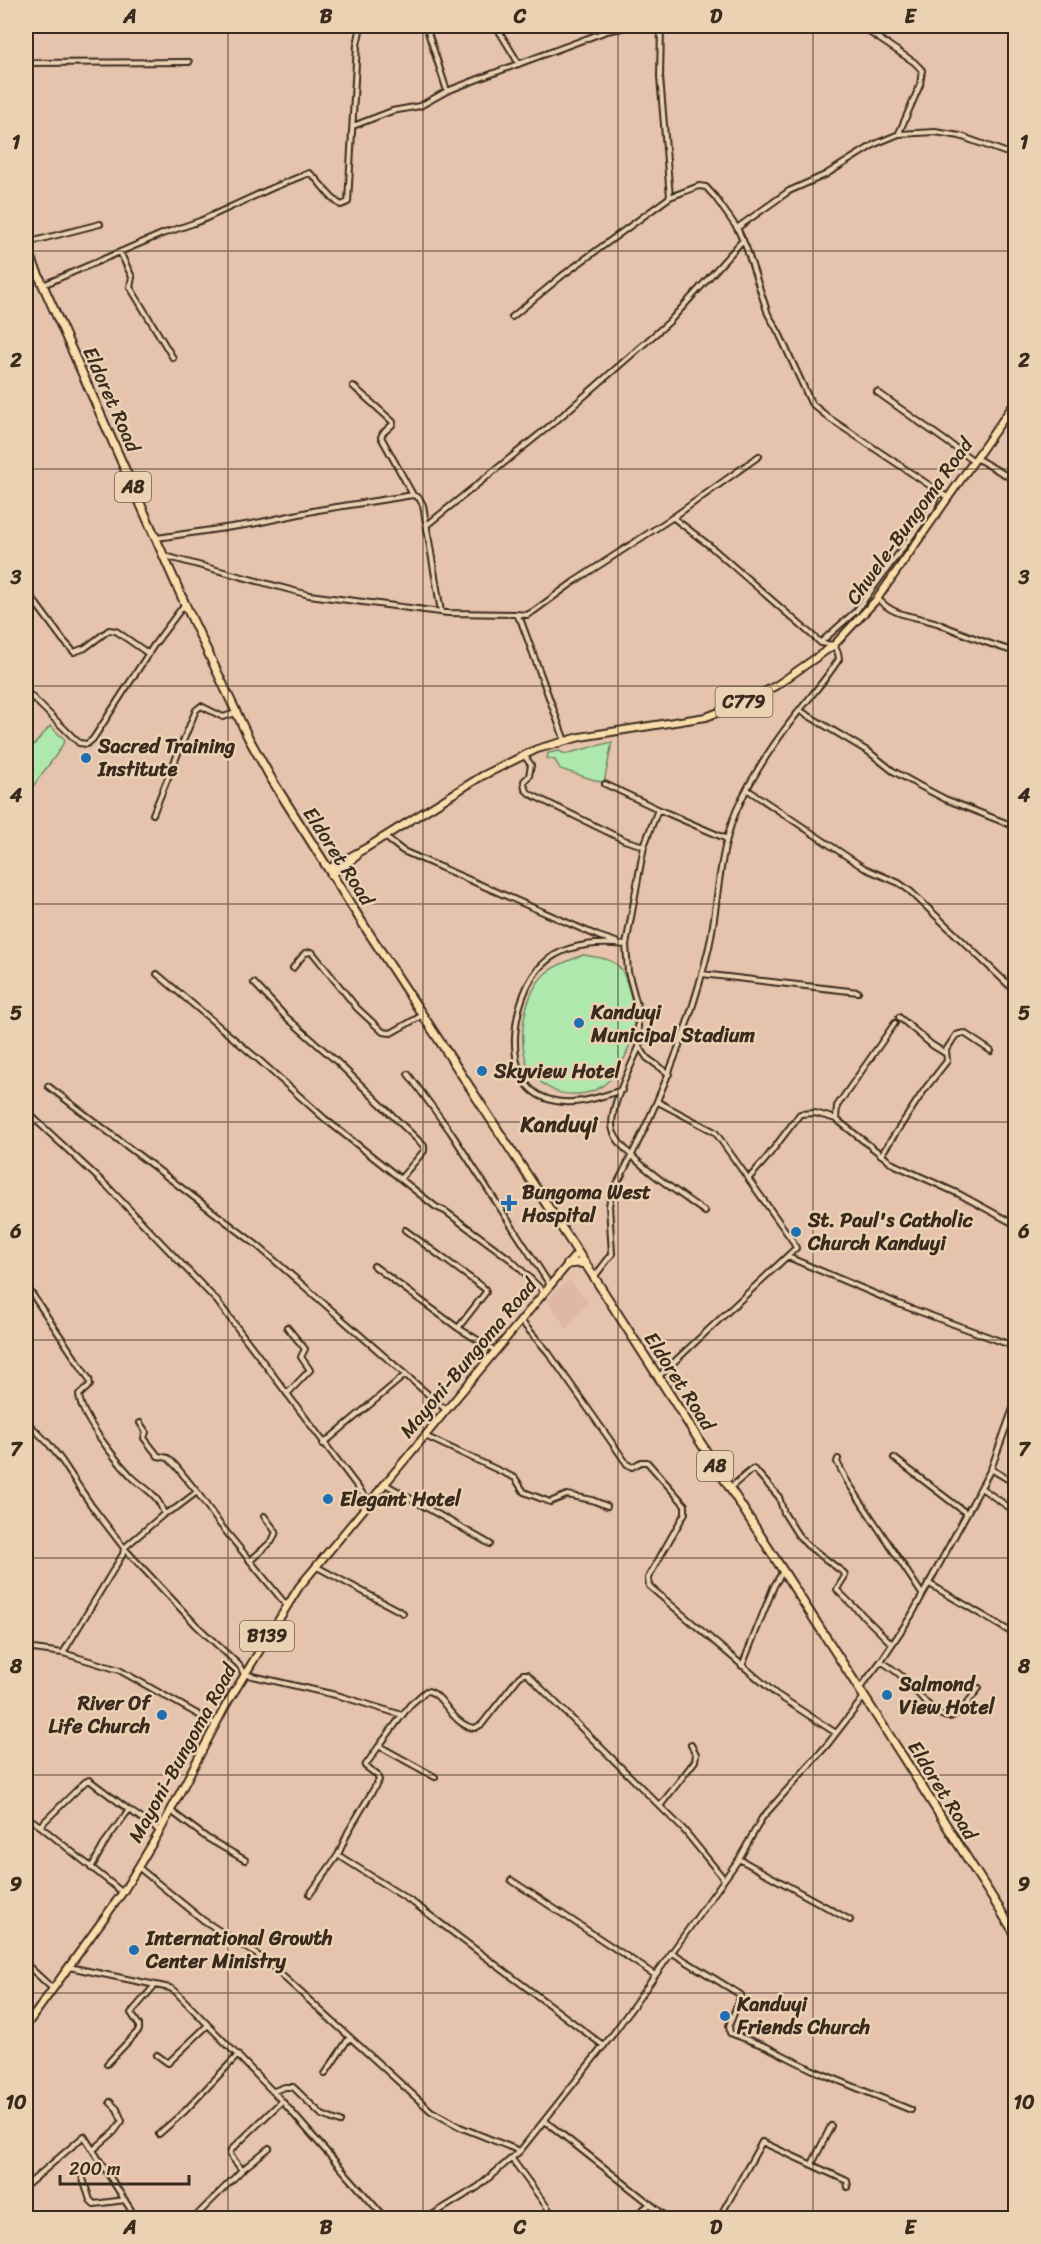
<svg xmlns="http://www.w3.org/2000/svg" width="1041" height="2244" font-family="Sriracha,sans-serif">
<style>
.built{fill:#e0b6a6}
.green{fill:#aee8ac;stroke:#748965;stroke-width:1.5}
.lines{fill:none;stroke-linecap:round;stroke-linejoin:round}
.street-casing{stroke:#3b2a1e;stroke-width:8}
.primary-casing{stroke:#3b2a1e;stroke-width:10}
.highway-casing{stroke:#3b2a1e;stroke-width:11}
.street{stroke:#ead2b3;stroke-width:4}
.primary{stroke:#fbddab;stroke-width:6}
.highway{stroke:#fbddab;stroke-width:7}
.grid{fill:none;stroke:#3b2a1e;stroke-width:1.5;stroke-opacity:0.55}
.poi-dot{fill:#1f6fb2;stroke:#ead2b3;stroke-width:2}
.labels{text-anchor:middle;stroke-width:5;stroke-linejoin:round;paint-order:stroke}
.shield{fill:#ead2b3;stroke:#705c4b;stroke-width:1.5}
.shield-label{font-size:18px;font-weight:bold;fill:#3b2a1e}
.street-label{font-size:20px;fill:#3b2a1e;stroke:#ead2b3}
.poi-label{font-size:20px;font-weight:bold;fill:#3b2a1e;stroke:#ead2b3;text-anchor:start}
.quarter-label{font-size:22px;font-weight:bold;fill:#3b2a1e;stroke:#ead2b3}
.neatline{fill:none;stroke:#3b2a1e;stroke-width:2}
.grid-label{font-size:20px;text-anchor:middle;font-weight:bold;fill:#3b2a1e}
</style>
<rect width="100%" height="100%" fill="#e6c3ad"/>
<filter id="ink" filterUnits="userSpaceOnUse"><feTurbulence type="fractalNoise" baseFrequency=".0167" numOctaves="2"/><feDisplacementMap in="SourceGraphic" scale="12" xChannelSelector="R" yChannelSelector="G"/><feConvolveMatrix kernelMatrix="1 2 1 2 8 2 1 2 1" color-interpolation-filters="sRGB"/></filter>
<g filter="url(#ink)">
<path class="built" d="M569 1280 588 1301 567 1329 547 1300Z"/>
<path class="green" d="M50 726 65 740C56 760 37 776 26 798V754Z
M612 742 604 783 560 769 555 760 547 758 548 753 559 751 565 754Z
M583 955C596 957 613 958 621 969 624 973 626 981 628 986 631 996 634 1007 634 1017 633 1051 614 1093 577 1094 559 1095 549 1090 536 1078 513 1054 522 994 546 973 557 964 571 960 583 955Z"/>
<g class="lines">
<defs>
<path id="street" d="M426 26 447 91
M496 26 519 64
M661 26 660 77 670 197 699 186 706 187 715 197 737 228 746 247 768 314 779 333 811 403 829 418 947 497
M865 26 866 30 914 62 922 70 920 85 899 133
M26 63 189 62
M353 126 392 111 420 106 447 91 494 73 607 31 632 26
M737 228 789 191 825 175 875 144 899 134 935 132 960 136 1016 156
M26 243 100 224
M120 252 132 277 130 287 173 358
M43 285 162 234 200 221 272 188 309 173C317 176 327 197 341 205L348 202 357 45 361 26
M512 317 563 275 670 197
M353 386 393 422 392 425 383 433 381 437 413 495
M877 392 974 461
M976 458 1016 481
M427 525 557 420 669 322 743 240
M157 538 252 524 318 510 413 495 419 498 423 505 441 612
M165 556 309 595 448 613 515 614 521 621 565 741
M26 590 63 640 74 652 85 648 109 630 116 631 149 654
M878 599C896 618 914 615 937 623 963 634 988 644 1016 652
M516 614 527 615 534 611 575 581 675 516
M821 642 856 611 932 508 938 491
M26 691 79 743 87 744 93 739 154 645 184 605
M799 710 869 752 893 771 920 786 945 799 1016 827
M524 755 531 765 529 776 524 781 525 789 530 794 624 840 644 846
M605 784 660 810
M748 790 864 868 899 883 910 891 1016 992
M153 814 196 710 201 706 223 717 236 713
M385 837 403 851 598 936 616 942
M293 968 305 953 312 952 357 1008 383 1032 391 1033 423 1015
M157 974 259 1060 325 1119 436 1207 445 1211 510 1259 544 1292
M702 974 858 992
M254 983 285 1016 335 1060 424 1146V1151L401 1178
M899 1017 932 1045 945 1053
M895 1023 837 1106 836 1119 893 1164 959 1194 1016 1225
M639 1047C630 1069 612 1102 612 1125 612 1151 684 1196 705 1212
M408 1074 450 1131 550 1285
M669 1074 647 1058 639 1046 637 1005 628 972 626 945 644 846 657 812 660 810 727 839
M48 1086 258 1246 446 1410
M622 1090C597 1098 571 1108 545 1098 498 1081 513 991 543 964 564 944 598 942 626 945
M658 1102 715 1132 792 1240 796 1248 658 1377
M26 1111 109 1188 217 1301 369 1502
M881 1155 925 1089 947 1061 946 1050 956 1035 964 1033 991 1051
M749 1178 765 1160 800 1114 815 1113 836 1119
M405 1230 485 1289 486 1292 458 1328
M788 1257 899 1304 1016 1347
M374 1266 458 1328 496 1351
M595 1276 612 1254 609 1206 611 1195C654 1116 688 1035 709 947 718 906 718 862 732 822 743 790 771 747 792 720 807 700 825 681 839 659L838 653 834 645 821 643 710 546 675 519V516L759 456
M26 1285 89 1379 90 1385 79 1395C81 1417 115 1459 131 1476 145 1490 157 1492 164 1514
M521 1321 548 1352 627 1464 632 1467 641 1462H647L685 1505V1513L648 1578 649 1586 776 1694 836 1733
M287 1327 305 1349 301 1357 310 1370 287 1394
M26 1421 48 1443 62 1461 91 1505 124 1548 197 1626 239 1665 244 1674 340 1696 402 1715
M140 1423 146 1432 144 1438 158 1456 168 1458 176 1466 197 1492
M425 1436 515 1478 524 1492 550 1502 567 1495 592 1500 607 1506
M323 1444 405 1375
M894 1458 966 1513
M838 1459 837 1462 847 1481 922 1594
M991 1469 1016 1484
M385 1484 490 1544
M731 1487 750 1471 753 1469 756 1471 779 1497 784 1513 798 1535 807 1545 844 1573 845 1576 837 1589 838 1591 892 1644
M981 1488 1016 1512
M250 1561 272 1541 276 1532 264 1516
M317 1567 403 1613
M928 1583 1016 1635
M26 1648 63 1653 119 1670 215 1724
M63 1653 123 1554 124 1548 164 1514 176 1508 197 1492 219 1523 287 1606
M881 1661C890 1667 899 1673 907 1681 916 1690 935 1718 949 1717 961 1715 972 1696 979 1688
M742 1666 774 1586 783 1571
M860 1688 881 1661 911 1616 991 1469 1016 1400
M26 1719V1724
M379 1746 410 1705 426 1691C443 1691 451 1726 475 1728L482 1724 519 1677 523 1674H527L684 1830 724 1879
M660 1806 695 1761 696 1754 691 1745
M171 1811 207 1838 245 1860
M26 1816 40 1826 85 1782 89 1780 129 1810 160 1831
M40 1826 122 1892
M338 1855 415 1904 604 2046
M739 1859 850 1920
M138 1867 203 1920 265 1960 431 2111 460 2127 520 2151
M91 1868 106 1841 128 1811
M511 1880 655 1975
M310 1894 338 1855 348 1832 379 1780 377 1775 365 1766 379 1746 435 1777
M671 1952 741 1995 729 2026 730 2033 767 2047 813 2070 911 2110
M26 1964 53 1989
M69 1967 170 1988 175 1991 282 2101 385 2218
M157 2055 168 2063 208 2025
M107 2064 139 2030V2025L131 2013 155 1985
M325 2074 349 2038
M274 2091 285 2087H293L322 2115 340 2122
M545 2121 668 2218
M159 2134 185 2111 238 2055
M93 2150 114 2132 122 2121 117 2109 110 2102
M512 2159 555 2218
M812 2164 831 2126
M242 2170 230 2155 231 2150 282 2101
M82 2176 90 2200 94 2204 125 2200
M26 2186 84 2136 136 2218
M194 2218 242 2170 269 2148
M427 2218 478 2187 520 2151 613 2034 739 1859 762 1818 827 1745 864 1697
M632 2218 650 2204
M719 2218 762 2142 847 2181 848 2187"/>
<path id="primary" d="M328 869 366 848 482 776 537 749 580 737 706 717 748 701 777 685 834 645 877 599 1016 401
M331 875 357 856
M26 2026 123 1892 160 1831 226 1705 299 1587 578 1252"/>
<path id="highway" d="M26 247 185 604 248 737 272 780 365 927 594 1277 903 1757 1016 1935
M568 1264 578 1263 586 1264"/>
</defs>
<use href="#street" class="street-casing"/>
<use href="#primary" class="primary-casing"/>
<use href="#highway" class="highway-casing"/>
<use href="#street" class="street"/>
<use href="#primary" class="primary"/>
<use href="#highway" class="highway"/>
</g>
</g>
<path class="grid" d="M228 26V2218M423 26V2218M618 26V2218M813 26V2218M26 251H1016M26 469H1016M26 686H1016M26 904H1016M26 1122H1016M26 1340H1016M26 1558H1016M26 1775H1016M26 1993H1016"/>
<g class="poi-dot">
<circle cx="86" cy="758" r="6"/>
<circle cx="579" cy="1023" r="6"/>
<circle cx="482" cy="1071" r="6"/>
<path d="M506 1194h6v6h6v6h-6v6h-6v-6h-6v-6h6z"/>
<circle cx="796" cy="1232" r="6"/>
<circle cx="328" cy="1499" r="6"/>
<circle cx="887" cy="1695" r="6"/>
<circle cx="162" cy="1715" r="6"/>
<circle cx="134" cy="1950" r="6"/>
<circle cx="725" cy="2016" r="6"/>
</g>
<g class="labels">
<g class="shield">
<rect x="115" y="472" width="36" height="30" rx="4.5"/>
<rect x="715.5" y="687" width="57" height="30" rx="4.5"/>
<rect x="697" y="1451" width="36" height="30" rx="4.5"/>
<rect x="240" y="1621" width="54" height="30" rx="4.5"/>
</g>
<g class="shield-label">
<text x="133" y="493">A8</text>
<text x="744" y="708">C779</text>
<text x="715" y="1472">A8</text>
<text x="267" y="1642">B139</text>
</g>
<g class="street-label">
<text transform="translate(112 399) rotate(66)" y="7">Eldoret Road</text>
<text transform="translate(909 521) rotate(-54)" y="7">Chwele-Bungoma Road</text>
<text transform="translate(339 856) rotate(57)" y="7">Eldoret Road</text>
<text transform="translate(468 1358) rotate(-50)" y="7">Mayoni-Bungoma Road</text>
<text transform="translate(680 1381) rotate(57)" y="7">Eldoret Road</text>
<text transform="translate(182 1753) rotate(-61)" y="7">Mayoni-Bungoma Road</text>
<text transform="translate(943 1790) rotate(58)" y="7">Eldoret Road</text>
</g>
<g class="poi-label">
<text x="98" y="753">Sacred Training<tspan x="98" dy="23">Institute</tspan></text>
<text x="591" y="1019">Kanduyi<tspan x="591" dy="23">Municipal Stadium</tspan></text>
<text x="494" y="1078">Skyview Hotel</text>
<text x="522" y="1199">Bungoma West<tspan x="522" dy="23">Hospital</tspan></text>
<text x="808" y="1227">St. Paul's Catholic<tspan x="808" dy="23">Church Kanduyi</tspan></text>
<text x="340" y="1506">Elegant Hotel</text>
<text x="899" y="1691">Salmond<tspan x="899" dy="23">View Hotel</tspan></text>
<text x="150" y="1710" text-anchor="end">River Of<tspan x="150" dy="23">Life Church</tspan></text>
<text x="146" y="1945">International Growth<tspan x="146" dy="23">Center Ministry</tspan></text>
<text x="737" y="2011">Kanduyi<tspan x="737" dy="23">Friends Church</tspan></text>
</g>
<g class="quarter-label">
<text x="559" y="1132">Kanduyi</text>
</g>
</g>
<rect width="1041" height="2244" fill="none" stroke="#ead2b3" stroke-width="66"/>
<path d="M60 2175v9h129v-9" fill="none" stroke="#3b2a1e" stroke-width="3"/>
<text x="69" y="2175" font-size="18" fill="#3b2a1e" stroke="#ead2b3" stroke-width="4.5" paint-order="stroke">200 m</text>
<rect x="33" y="33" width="975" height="2178" class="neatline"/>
<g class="grid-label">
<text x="130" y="23">A</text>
<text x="326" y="23">B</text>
<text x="520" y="23">C</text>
<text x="716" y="23">D</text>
<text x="910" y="23">E</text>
<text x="16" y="149">1</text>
<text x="1024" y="149">1</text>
<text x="16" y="367">2</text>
<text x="1024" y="367">2</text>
<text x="16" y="584">3</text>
<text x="1024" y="584">3</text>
<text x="16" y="802">4</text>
<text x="1024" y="802">4</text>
<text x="16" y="1020">5</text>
<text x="1024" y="1020">5</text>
<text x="16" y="1238">6</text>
<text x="1024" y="1238">6</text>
<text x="16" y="1456">7</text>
<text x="1024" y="1456">7</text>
<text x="16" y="1673">8</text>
<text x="1024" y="1673">8</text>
<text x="16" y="1891">9</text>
<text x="1024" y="1891">9</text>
<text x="16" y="2109">10</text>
<text x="1024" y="2109">10</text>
<text x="130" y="2234">A</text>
<text x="326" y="2234">B</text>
<text x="520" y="2234">C</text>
<text x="716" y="2234">D</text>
<text x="910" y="2234">E</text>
</g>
</svg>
